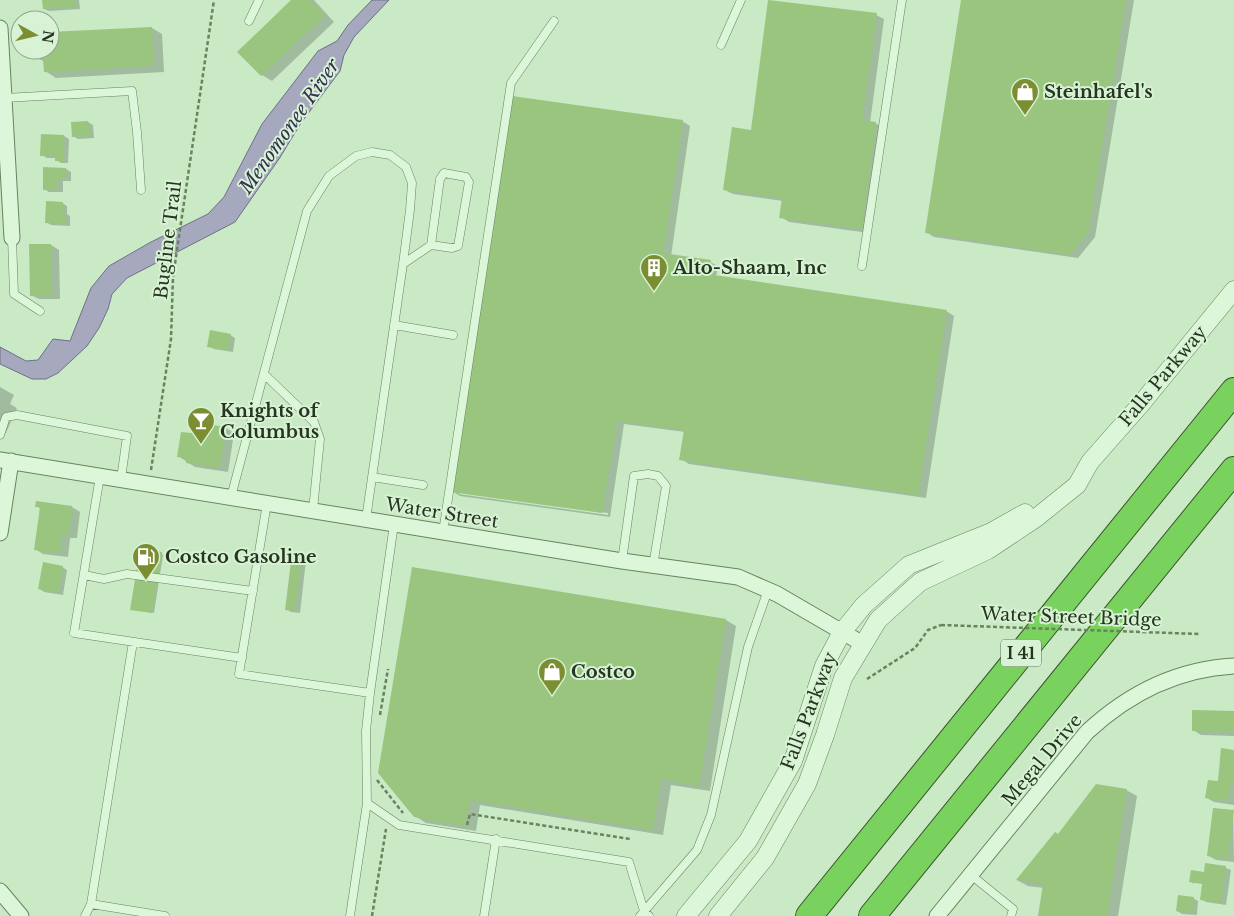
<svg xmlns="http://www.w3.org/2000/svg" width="1234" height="916" font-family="'Libre Baskerville',serif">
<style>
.water{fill:#a6a9be;stroke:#6e6f8c}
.shadow{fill:#0003;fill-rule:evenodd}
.building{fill:#99c57e}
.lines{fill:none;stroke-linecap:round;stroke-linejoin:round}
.service-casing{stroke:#67845d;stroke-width:9}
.minor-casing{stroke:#67845d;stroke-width:17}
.tertiary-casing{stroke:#67845d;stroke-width:19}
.motorway-casing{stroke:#3c5231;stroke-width:28}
.path{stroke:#67845d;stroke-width:2.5;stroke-dasharray:4 2.5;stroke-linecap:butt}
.service{stroke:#dbf6d8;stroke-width:8}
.minor{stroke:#dbf6d8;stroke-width:15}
.tertiary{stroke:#dbf6d8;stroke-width:18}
.motorway{stroke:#79d25d;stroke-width:26}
.path-bridge{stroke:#67845d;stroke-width:2.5;stroke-dasharray:4 2.5;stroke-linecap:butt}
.labels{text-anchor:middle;stroke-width:4;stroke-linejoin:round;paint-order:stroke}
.shield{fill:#d7f2d4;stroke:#5b6e55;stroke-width:1}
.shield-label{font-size:16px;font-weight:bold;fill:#26351f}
.poi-label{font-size:18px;font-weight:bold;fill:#26351f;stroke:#d7f2d4;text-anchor:start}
.street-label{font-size:18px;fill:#26351f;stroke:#d7f2d4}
.water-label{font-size:19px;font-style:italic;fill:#353054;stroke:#d7f2d4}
</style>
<rect width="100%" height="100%" fill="#c9eac5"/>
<path class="water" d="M372 0H389L354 37 344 55 340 71 301 123 279 159 235 222 127 278 112 294 108 309 99 328 87 346 58 373 46 379H32L0 364V347L26 361 38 360 53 339 70 341 91 288 109 266 151 242 208 214 224 197 262 124 318 51 337 41 348 25Z"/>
<path class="shadow" d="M43 0H79L80 9 49 11 44 9Z
M293 0H314L334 22 272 81 262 75Z
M962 0H1134L1095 237 1078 258 934 237 926 232Z
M876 15 884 19 870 123H875L883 128 869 233 789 222 781 217 783 201 733 194 725 190 752 131Z
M152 28 162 34 164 72 56 78 45 71 44 62 41 59 40 50H50V34Z
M682 121 690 126 671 256 710 262 718 266 716 277 946 311 954 316 926 498 689 464 681 459 685 432 624 424 610 517 460 496 452 491ZM459 492 608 513V515L459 494Z
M88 122 93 125 94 138 78 139 73 136 72 123Z
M64 136 69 139 68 163H61L56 160V158H47L42 155Z
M66 169 71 172V181H63V192H49L44 189Z
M62 203 67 206V214L70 216V226L51 225 46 222Z
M30 245H51L59 250 60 299H39L31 295Z
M230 335 235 338 233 352 214 349 209 346Z
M0 387 14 395 10 404 17 408 6 433 0 431Z
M194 423 226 428 234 433 228 472 195 467 178 456 193 435Z
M37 502 72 507 80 512 77 538H70L68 557 43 554 35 549 41 509 36 506Z
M161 553 163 555 154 613 134 610Z
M301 557 306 560 300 613 291 612 286 609Z
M62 567 67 570 63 595 44 592 40 589Z
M726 620 736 626 710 791 671 785 663 835 480 805 476 831 426 823 415 816Z
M1234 712V736L1201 735 1193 730Z
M1234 751V805L1214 802 1207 798 1219 783Z
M1126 790 1137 796 1118 916H1040L1044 888 1028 886 1017 880 1059 835Z
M1233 811 1234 862 1216 860 1209 856Z
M1206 864 1226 868 1231 870 1226 905 1206 902 1201 899 1209 884 1194 882V884L1190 881 1205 873Z
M1193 898 1198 901 1197 915 1182 914 1177 911Z"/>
<path class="building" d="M42 0H75L76 7 43 9Z
M291 0H310L325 15 261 76 237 52Z
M768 0 877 13 862 120 876 122 862 229 779 218 782 198 723 190 732 127 751 130Z
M961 0H1126L1088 232 1070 255 925 233Z
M152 27 154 66 44 72 43 60H40L39 50H50V32Z
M512 96 683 120 663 253 711 260 708 274 947 310 918 495 679 460 684 430 617 421 602 513 451 492Z
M88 121 90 135 72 137 71 122Z
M41 134 64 135V161H55V156H40Z
M43 167 66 168V179H58V190H43Z
M46 201 63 202 62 212H66L65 224 45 223Z
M29 244H51L52 295 30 296Z
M210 330 231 334 228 350 207 347Z
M193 422 226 427 220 468 186 463V458L177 457 181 432 192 433Z
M36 501 72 506 69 535 62 534 60 553 34 550 40 507H35Z
M140 549 162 552 152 613 130 610Z
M292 554 302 556 295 611 285 610Z
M43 562 63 566 58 593 38 589Z
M412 567 726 619 699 786 661 779 653 830 470 800 465 826 414 817 378 773Z
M1192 710 1234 711V732L1192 731Z
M1221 748 1234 750V785H1230L1228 801 1205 798 1208 780 1218 781Z
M1096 784 1127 789 1107 916H1038L1043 884 1016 880 1055 832 1058 834Z
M1213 808 1234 810 1228 859 1207 856Z
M1205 863 1226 866 1221 903 1200 900 1202 884 1189 882 1191 870 1204 872Z
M1178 895 1194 897 1192 913 1176 911Z"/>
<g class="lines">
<defs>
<path id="service" d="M249 21 259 0
M721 45 741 0
M4 98 132 91 137 132 141 190
M12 238 14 294 40 311
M862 266 902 0
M394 325 453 335
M264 374 314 422 320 439 313 510
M0 435 6 417 17 415 127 436 121 479
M100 476 74 633 242 658
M372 477 423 485
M231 497 307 211 329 176 356 156 372 152 390 155 406 167 412 183 410 210 403 264
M267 503 239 674 370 693
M366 519 403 264 431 245 452 248 458 246 469 182 466 177 444 173 440 179 431 245
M443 532 511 83 554 21
M622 561 634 476 648 474 658 476 666 486 653 566
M84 575 104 579 127 574 253 591
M367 803 399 825 629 862 644 911 649 916
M971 875 1013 909 1011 916
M91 904 165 916
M85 916 91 904 133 642
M350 916 367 803 366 731 370 693 394 524
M484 916 496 839
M640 916 697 850 711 815 748 647 768 590"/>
<path id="minor" d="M0 28 12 238
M0 460 622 561 738 577 777 594 863 644
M0 533 11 461
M0 891 21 916
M937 916 1087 732C1128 694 1177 669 1234 666"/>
<path id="tertiary" d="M686 916 748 841 793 761 824 666 842 632 864 605 909 565 991 532 1025 513
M718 916 765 858 807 784 825 735 843 678 878 620 920 582 988 550 1036 518 1077 485 1090 462 1141 404 1234 290"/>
<path id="motorway" d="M809 916 1234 391
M872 916 1234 470"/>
</defs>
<use href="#service" class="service-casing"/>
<use href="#minor" class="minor-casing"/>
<use href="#tertiary" class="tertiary-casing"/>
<use href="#motorway" class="motorway-casing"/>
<path class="path" d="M151 470 171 339 173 277 214 0
M867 679 915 648 928 630 941 625
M380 715 388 669
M377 780 403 813
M467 825 470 814 630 839
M372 916 386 829"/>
<use href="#service" class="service"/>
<use href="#minor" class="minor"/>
<use href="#tertiary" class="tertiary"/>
<use href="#motorway" class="motorway"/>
<path class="path-bridge" d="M941 625 1199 634"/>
</g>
<defs>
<symbol id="shop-pin" viewBox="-11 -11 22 30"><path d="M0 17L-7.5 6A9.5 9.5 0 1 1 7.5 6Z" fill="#7c8e32" stroke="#d7f2d4"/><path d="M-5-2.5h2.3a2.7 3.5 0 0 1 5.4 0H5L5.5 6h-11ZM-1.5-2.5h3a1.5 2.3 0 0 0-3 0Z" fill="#fff"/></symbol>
<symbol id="building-pin" viewBox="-11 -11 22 30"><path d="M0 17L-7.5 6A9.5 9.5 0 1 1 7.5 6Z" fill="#7c8e32" stroke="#d7f2d4"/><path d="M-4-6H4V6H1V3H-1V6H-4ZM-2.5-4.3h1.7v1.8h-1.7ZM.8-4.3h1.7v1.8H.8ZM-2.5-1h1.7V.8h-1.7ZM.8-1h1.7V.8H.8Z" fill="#fff"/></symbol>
<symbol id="bar-pin" viewBox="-11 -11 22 30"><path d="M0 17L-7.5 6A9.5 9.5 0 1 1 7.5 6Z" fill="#7c8e32" stroke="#d7f2d4"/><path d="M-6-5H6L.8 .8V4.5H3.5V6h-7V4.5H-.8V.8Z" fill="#fff"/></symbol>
<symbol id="fuel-pin" viewBox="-11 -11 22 30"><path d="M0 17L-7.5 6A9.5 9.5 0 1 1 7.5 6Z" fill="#7c8e32" stroke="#d7f2d4"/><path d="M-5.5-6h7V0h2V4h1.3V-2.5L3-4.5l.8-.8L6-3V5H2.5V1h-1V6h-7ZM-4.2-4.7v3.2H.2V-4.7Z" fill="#fff"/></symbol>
</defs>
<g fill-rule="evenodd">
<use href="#shop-pin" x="1009" y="76" width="32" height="43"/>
<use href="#building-pin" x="638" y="252" width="32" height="43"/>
<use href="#bar-pin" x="185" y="405" width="32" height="43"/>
<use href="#fuel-pin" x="130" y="541" width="32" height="43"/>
<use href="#shop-pin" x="536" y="656" width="32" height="43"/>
</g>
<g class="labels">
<rect class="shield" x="1001" y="639.5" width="40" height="27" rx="4"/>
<g class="shield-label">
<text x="1021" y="659">I 41</text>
</g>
<g class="poi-label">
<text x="1044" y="98">Steinhafel's</text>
<text x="673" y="274">Alto-Shaam, Inc</text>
<text x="220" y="417">Knights of<tspan x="220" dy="21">Columbus</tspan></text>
<text x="165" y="563">Costco Gasoline</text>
<text x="571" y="678">Costco</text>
</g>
<g class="street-label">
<text transform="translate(168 240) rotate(-83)" y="6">Bugline Trail</text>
<text transform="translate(1163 376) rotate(-50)" y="6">Falls Parkway</text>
<text transform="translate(442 513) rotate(9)" y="6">Water Street</text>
<text transform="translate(1071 617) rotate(2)" y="6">Water Street Bridge</text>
<text transform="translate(809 711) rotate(-69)" y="6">Falls Parkway</text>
<text transform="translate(1042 760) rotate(-50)" y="6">Megal Drive</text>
</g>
<g class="water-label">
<text transform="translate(289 126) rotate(-55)" y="7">Menomonee River</text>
</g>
</g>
<g transform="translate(35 35) rotate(98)"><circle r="24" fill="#d7f2d4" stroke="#90a68c"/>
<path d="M0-4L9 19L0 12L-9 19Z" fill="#7c8e32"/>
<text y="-8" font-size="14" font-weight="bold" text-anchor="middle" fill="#26351f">N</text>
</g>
</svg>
